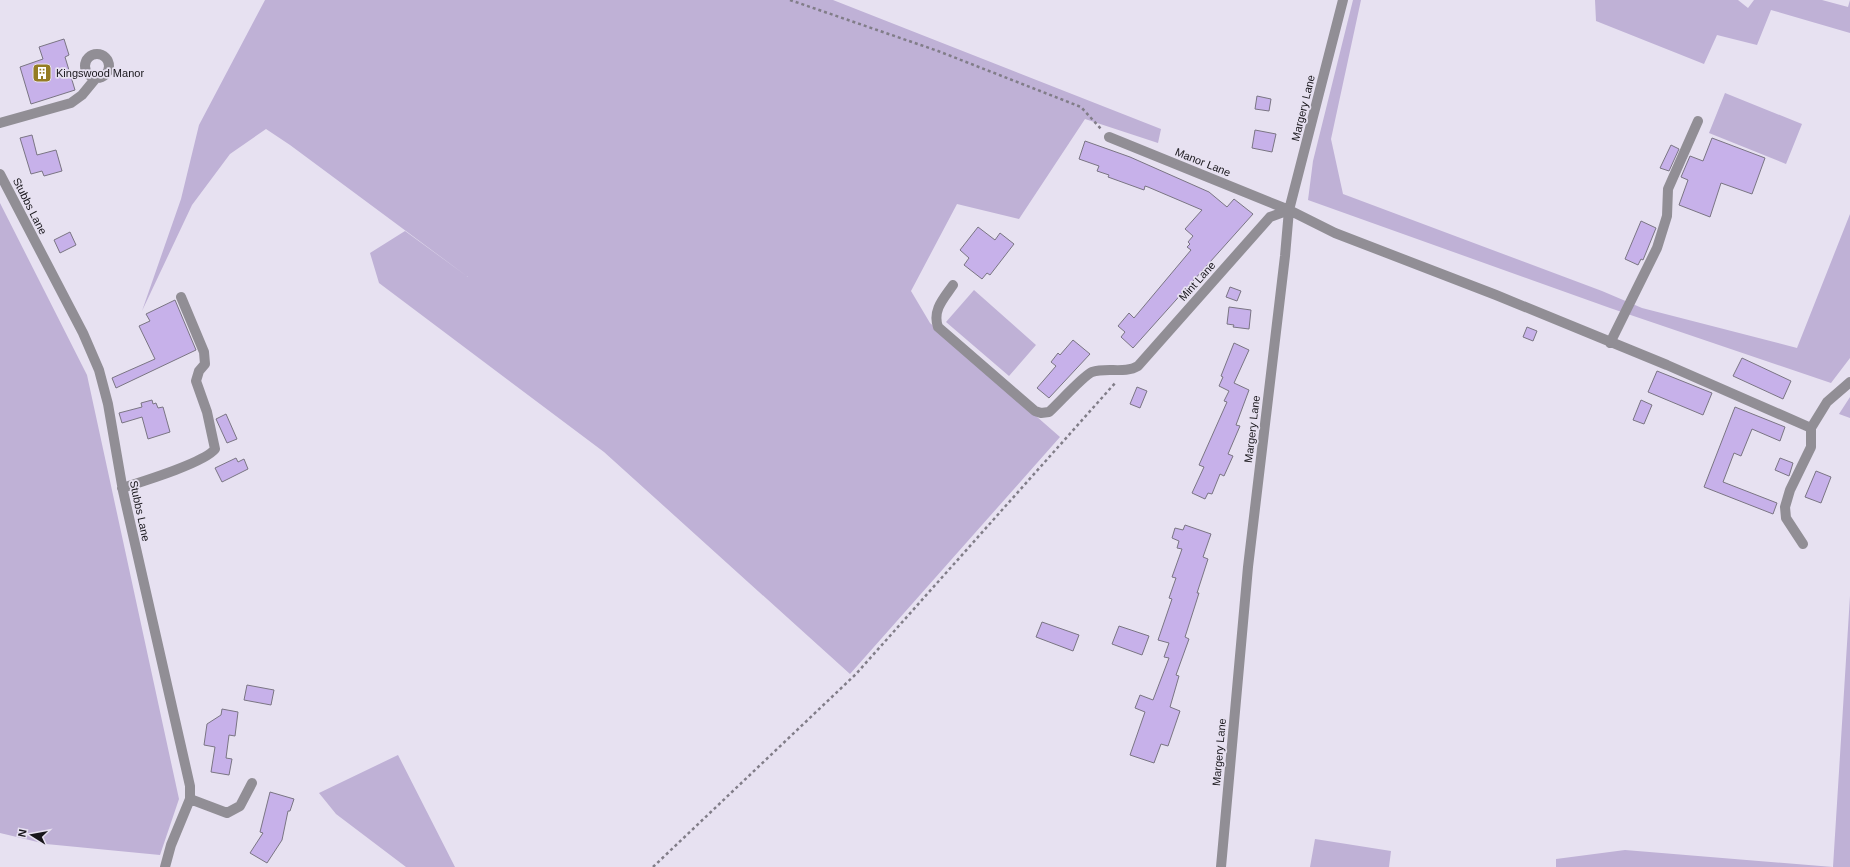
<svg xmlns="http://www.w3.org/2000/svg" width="1850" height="867" font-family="Arial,sans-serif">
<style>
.green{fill:#bfb1d6}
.building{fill:#c7b1ea;stroke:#7a7583}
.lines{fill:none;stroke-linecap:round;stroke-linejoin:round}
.path{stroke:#817d88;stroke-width:2.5;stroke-dasharray:3 3;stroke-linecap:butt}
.minor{stroke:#918e95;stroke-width:10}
.labels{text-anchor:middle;stroke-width:3.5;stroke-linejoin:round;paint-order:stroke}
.poi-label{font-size:11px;fill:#18161b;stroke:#e7e1f1;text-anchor:start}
.street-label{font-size:11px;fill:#18161b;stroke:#e7e1f1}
</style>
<rect width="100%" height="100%" fill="#e7e1f1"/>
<path class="green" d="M265 0H833L1161 129 1158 143 1085 119 1019 219 957 204 911 291 930 323 1060 437 850 674 604 452 379 283 370 253 405 231 468 277 290 145 266 129 230 154 192 205 142 311 181 199 199 125Z
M1353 0H1361L1331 139 1343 194 1602 291 1642 308 1797 348 1850 214V358L1831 383 1610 308 1308 200 1313 161Z
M1595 0H1738L1748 8 1754 0H1822L1848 7 1850 0V33L1771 10 1757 45 1717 35 1704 64 1596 21Z
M1725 93 1802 124 1786 164 1709 133Z
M0 203 87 375 179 799 160 855 46 844 0 833Z
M974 290 1036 345 1009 376 946 322Z
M1850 397V418L1839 414Z
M1850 596V867H1556V859L1625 850 1833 867Z
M398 755 455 867H406L336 814 319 793Z
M1315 839 1391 851 1389 867H1310Z"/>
<path class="building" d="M64 39 69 55 65 57 75 90 31 104 20 67 43 59 39 47Z
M1257 96 1271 99 1269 111 1255 109Z
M1255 130 1276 134 1272 152 1252 148Z
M32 135 37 155 56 150 62 171 44 176 42 171 31 174 20 138Z
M1712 138 1765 158 1752 194 1721 183 1710 217 1679 205 1688 180 1681 177 1690 156 1703 161Z
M1085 141 1130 157 1209 192 1227 207 1234 199 1253 214 1133 348 1121 337 1125 332 1118 326 1129 313 1134 318 1191 250 1187 247 1190 244 1188 242 1193 236 1185 229 1202 210 1148 187 1145 186 1144 190 1108 177 1109 175 1097 171 1099 166 1079 159Z
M1671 145 1679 149 1669 171 1660 168Z
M1641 221 1656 228 1643 260 1641 259 1638 265 1625 259Z
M978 227 995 240 1000 233 1014 244 990 275 987 273 982 279 964 265 969 258 960 250Z
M70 232 76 245 60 253 54 240Z
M1230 287 1241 291 1237 301 1226 297Z
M175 300 196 350 116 388 112 378 155 359 139 326 150 321 146 314Z
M1229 307 1251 310 1249 329 1233 327 1234 325 1227 324Z
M1527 327 1537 331 1533 341 1523 337Z
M1073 340 1090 354 1049 398 1037 388 1056 366 1051 362 1058 353 1060 355Z
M1234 343 1249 350 1234 383 1249 390 1236 425 1240 426 1228 454 1233 456 1224 476 1220 474 1212 494 1208 493 1205 499 1192 493 1204 467 1199 465 1227 402 1224 401 1229 391 1219 386 1223 377 1221 376Z
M1742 358 1791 381 1783 399 1733 376Z
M1657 371 1712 393 1703 415 1648 392Z
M1137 387 1147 391 1140 408 1130 404Z
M152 400 153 404 156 403 158 408 163 407 170 432 148 439 142 417 122 423 119 413 142 407 141 403Z
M1641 400 1652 405 1644 424 1633 420Z
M1735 407 1785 427 1780 441 1752 429 1741 456 1734 453 1723 482 1777 503 1773 514 1704 487Z
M226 414 237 439 227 443 216 419Z
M236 458 238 462 244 459 248 469 222 482 215 468Z
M1780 458 1793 463 1789 476 1775 470Z
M1816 471 1831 477 1821 503 1805 497Z
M1185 525 1211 534 1203 557 1208 559 1197 593H1199L1185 637 1189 639 1176 675 1179 676 1170 707 1180 711 1168 746 1161 744 1154 763 1130 755 1145 712 1135 708 1140 695 1153 700 1169 658 1164 657 1169 643 1158 640 1172 599 1169 598 1176 578 1172 577 1182 549 1177 548 1179 541 1172 538 1175 528 1183 530Z
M1042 622 1079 635 1073 651 1036 637Z
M1119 626 1149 636 1142 655 1112 644Z
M247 685 274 690 271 705 244 700Z
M222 709 238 712 235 736 229 735 226 758 232 759 229 775 211 772 215 747 204 745 207 724 221 715Z
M270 792 294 799 290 811H288L282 840 267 863 250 853 263 833 260 832Z"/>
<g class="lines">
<path class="path" d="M790 0 938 51 1081 107 1102 130
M653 867 856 674 1116 382"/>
<path class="minor" d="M85 66a12 12 0 1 1 24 0a12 12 0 1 1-24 0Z
M0 123 71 103 82 95 96 78
M1109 137 1289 210 1335 233 1496 295 1667 365 1811 428 1827 402 1850 382
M0 174 83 333 99 370 108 404 123 491 190 786V799L171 845 165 867
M953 285C944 298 932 310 938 327L1035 411 1041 413 1049 412C1058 404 1084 375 1092 372 1107 367 1125 374 1138 366L1270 217 1289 210
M1610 343 1657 248 1667 216 1668 189 1698 121
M122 488C141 482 204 463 215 449L207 412 196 381 199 371 205 364 204 352 181 297
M1803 544 1786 518 1785 507 1790 490 1811 447V428
M190 799 227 813 240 806 252 783
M1221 867 1248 567 1285 256 1289 210 1343 0"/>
</g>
<defs>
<symbol id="building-square" viewBox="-11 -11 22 22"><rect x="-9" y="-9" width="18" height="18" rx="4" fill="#957c24" stroke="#e7e1f1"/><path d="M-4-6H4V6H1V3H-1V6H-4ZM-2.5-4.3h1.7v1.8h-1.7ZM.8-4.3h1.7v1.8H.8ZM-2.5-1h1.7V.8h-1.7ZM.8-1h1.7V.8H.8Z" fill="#fff"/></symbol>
</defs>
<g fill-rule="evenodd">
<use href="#building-square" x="31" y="62" width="22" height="22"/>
</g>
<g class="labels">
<g class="poi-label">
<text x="56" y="77">Kingswood Manor</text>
</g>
<g class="street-label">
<text transform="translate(1303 108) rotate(-76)" y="4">Margery Lane</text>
<text transform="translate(1203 162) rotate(22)" y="4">Manor Lane</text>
<text transform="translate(30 206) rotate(63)" y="4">Stubbs Lane</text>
<text transform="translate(1197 281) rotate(-48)" y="4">Mint Lane</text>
<text transform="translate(1252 429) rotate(-83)" y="4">Margery Lane</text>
<text transform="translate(140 511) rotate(78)" y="4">Stubbs Lane</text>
<text transform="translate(1219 752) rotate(-85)" y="4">Margery Lane</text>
</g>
</g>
<g transform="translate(32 835) rotate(281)" stroke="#e7e1f1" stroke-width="3" paint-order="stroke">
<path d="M0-3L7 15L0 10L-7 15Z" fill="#18161b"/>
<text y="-6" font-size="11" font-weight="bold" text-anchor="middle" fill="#18161b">N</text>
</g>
</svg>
